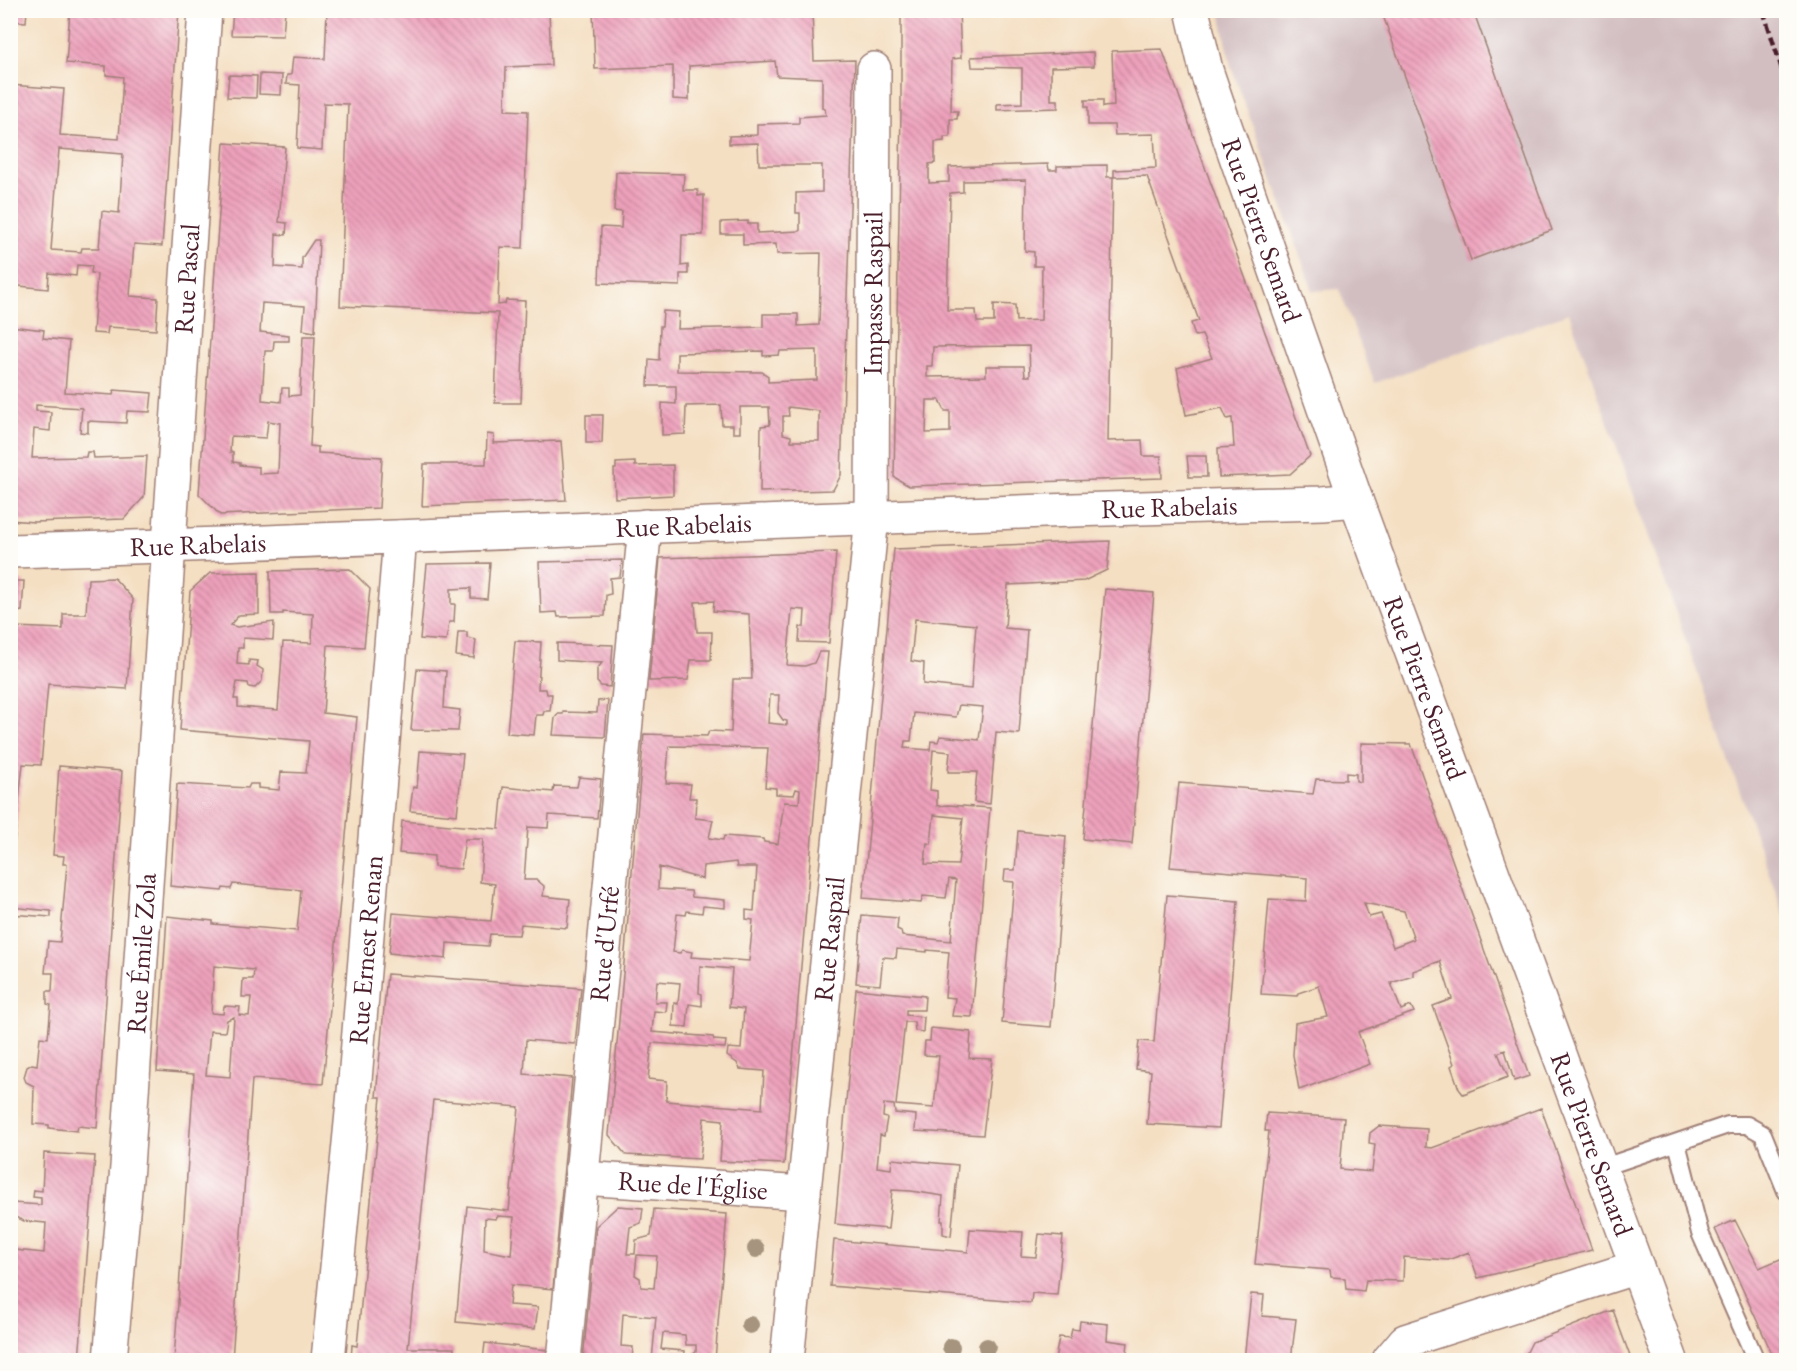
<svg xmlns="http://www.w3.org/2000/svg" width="1797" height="1371" font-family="'EB Garamond',serif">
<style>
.railway{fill:#d2bec1}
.building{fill:url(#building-back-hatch);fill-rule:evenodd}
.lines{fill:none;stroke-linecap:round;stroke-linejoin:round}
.service-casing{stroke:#9f7f76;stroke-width:20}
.minor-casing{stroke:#9f7f76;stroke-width:36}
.service{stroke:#fff;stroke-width:16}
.minor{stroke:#fff;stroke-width:33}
.rail{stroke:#4a1f2b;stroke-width:4.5;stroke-dasharray:9 4.5;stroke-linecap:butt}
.tree{fill:#a6947e}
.labels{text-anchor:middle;stroke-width:4.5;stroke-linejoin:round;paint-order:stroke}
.street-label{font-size:27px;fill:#4a1f2b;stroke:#fdfcf7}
</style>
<defs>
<pattern id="building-back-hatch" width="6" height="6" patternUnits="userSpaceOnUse" patternTransform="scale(1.5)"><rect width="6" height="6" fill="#eea1bc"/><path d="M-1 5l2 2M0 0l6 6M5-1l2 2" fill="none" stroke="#c38399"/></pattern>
</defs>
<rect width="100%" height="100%" fill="#fdfcf7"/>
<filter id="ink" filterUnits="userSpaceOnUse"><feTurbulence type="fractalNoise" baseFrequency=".0167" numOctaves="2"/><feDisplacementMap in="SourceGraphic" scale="12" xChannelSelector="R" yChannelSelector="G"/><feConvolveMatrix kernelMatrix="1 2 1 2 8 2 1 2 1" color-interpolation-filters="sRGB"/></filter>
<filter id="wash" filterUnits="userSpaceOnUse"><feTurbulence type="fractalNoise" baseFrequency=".008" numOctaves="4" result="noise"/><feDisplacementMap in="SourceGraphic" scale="24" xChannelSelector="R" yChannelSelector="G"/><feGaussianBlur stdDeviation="1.35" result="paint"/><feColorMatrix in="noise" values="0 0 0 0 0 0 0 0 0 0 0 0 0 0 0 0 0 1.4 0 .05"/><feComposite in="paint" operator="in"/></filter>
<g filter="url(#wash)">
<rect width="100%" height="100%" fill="#f4dfc2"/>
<path class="railway" d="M1220 11H1786V921L1569 313 1375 383 1339 289 1313 291 1231 66Z"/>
<g id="blocks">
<path class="building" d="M10 10H27L26 22 10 21Z
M70 10H179L162 246 134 244 132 269 130 296 158 298 156 330 108 327 107 334 93 333 97 274 91 273 92 266 77 265 76 276 49 273 48 289 10 285V85L64 89 60 135 119 139 123 77 106 75V66L66 63ZM59 149 123 154 119 213 102 211 99 248H82L81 252 51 250Z
M233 10H285L283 36 231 35Z
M327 10H549L551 65 506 67 505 110 528 111 523 248 500 247 498 305 505 304 506 300 525 301 521 403H495L498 313 340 306 348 104 324 103 322 150 297 148 300 85 286 84 287 75H291L293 57 325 59Z
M593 10H812L814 61 855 60 841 475 833 490 760 492 761 426 770 425 769 407H740V433H733V425H722L721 405 686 406 685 434 662 435V403L676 404V386H648L649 359 659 360 660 326H662L663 311 679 312 678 329 763 327V314H798V326L819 325 821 253 777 254 776 244 743 245V234H721V222L748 221V224H757V233L800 231V213H796V193L822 192V165H759L758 143 729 144V136L757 135V124L799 123V117L826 115 825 109 822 108V78L777 76 775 61 689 66V100L673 99V66L595 69ZM817 350V380L768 382V376L762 372 677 371V353L763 351V356L779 355 780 351ZM788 407 819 411V441H791V436L783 434V416H789Z
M901 10H959L961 58 952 59 951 111H958L957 119H950V137H944V141L935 142V163L929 164V183L949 182V167L1048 164 1049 170H1057V166L1107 165V177H1113L1108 441 1142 440 1143 456H1161L1162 478 909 486 894 477 901 112ZM1026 180 1025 251 1034 252V266H1042L1041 320 1016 321 1015 305 994 304V322H977L976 310H947L950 193 963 192V181ZM1029 346 1030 376H1025L1024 366H986V376L927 377V366H932L933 347ZM927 400H940L945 411H950V432L926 433Z
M1381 10H1473L1552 230 1471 260Z
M1162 49 1310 456 1290 474 1219 477 1218 448 1234 447 1232 418 1227 419 1222 408 1186 415 1177 368 1212 358 1202 335 1195 336 1191 323 1199 321 1147 176 1114 177V170L1156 168 1154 134 1115 135 1114 125H1088V107H1085V100H1103V107L1114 106 1112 51Z
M1093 52 1094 66 1051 67V100H1058V108L997 110V104L1022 103V68L972 67 971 57Z
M260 74 282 75 281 95 259 94Z
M229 75 257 76 256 98 227 97Z
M224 143 285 147 279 222 287 223 286 235 276 234 275 267 302 269V258L314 240H319L315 332 303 330 305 306 262 303 260 332 289 335V341H274L273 351H265L262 400 281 402 282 388H289V396L300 395 303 336H315L310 446 318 447V453L382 457 379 508 220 515 199 494ZM268 421 280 423 278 473 259 474V467L240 465V463L233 462V452H230L231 436 266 438Z
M616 172 684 174 683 190H698V196L704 195 703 235H682L681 266 688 265V274H680V286L599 283 601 227 621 228 622 212 614 211Z
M10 326 44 330 43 338 69 341 65 392 113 395 114 390 152 393 150 412 127 411 126 423 88 421V433L80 432 82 408 36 405V411L51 412 50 431 34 429 32 458 86 457 87 452H93L94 458 147 456 144 497 124 519 34 522 10 520Z
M586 415H603L602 443H586Z
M487 434 494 435 493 443 561 441 566 500 422 506 424 464H486Z
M1187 456H1206L1207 477H1189Z
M635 462V466L673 465V495L615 498 614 469H616V463Z
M1110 541 1107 570 1084 581 1008 585 1005 628 1027 630 1019 734 996 732 990 804 974 802 977 772H948L950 752 933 750 930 790 937 791V806L948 805 990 808 972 1017 952 1016 955 998 945 997 949 952 927 950V952L897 949 896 958 883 957 880 985 856 983 862 915 898 918 897 929 901 931 902 936 951 941 956 880 949 879 946 898 923 896 921 903 863 898 894 549ZM915 619 976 625 971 689 923 684 924 663 911 661ZM959 705 983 707 979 740 940 736 938 742 931 741 930 750 904 748 905 741H911L914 713 956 717ZM934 815 963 818 958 865 925 864 927 843 931 844Z
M836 552 829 643 799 642 800 627H804L805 610 792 609 787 665 805 666 814 663 819 652H828L784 1164 720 1161 723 1120 704 1118 700 1159 626 1155 609 1135 644 734 707 736 709 731 731 732 733 679H752L749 614 713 611 714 601 695 602 697 632H712L711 660H691L688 680 649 681 660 558ZM770 695H779L778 713 783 720 787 721V725L768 723ZM669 746 768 748 765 787 776 788V794L794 795 796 789 800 790 799 803 784 802 778 844 764 842 763 839 724 836 723 840 709 838 713 820 695 818 696 798H689L691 784 666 783ZM736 862 737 867H757L754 911 746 910V919L753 920 749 961 691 957 692 952 682 950 680 953 673 952 677 914 686 915 687 911 702 913 703 906 725 908V900L692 897 691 891 658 889 659 867 702 879 703 866ZM700 966 732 969 729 1007 744 1009 741 1049 728 1048 727 1056 737 1063 740 1069 764 1071 762 1109 666 1101 667 1081 648 1079 652 1043 725 1048 726 1041 714 1040 713 1037 652 1032 654 1011 666 1012 667 1002H655L657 981 680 983 678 1004 674 1003 673 1026 687 1027 689 1004 702 1006V994L699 993Z
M622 560 620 577 610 578 611 594 606 595 605 616 558 617 557 612 541 613 539 562Z
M490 563 487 599 471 598V588L451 589V604H455L454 622H449L446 641 420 639 427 564Z
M350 569 370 589 364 647 328 645 323 713 357 717 323 1084 252 1079 232 1360H174L194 1074 157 1071 167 916 213 921V924L297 931 301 890 233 884 231 889 223 888 222 891 170 886 177 784 248 788 250 784H258V788L279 790 281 772 306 773 309 741 180 730 190 591 210 573 259 572V614L239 615 230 625 237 627 274 622 273 640 243 638V648H238L237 664 249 665V660L258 661 257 666 263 670 262 681 255 688 249 687 248 683 237 682 234 699H238V707L278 710 283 642 312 643 313 614 283 612V614H271L270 571ZM214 966 254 970 253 979H243L242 997H251L249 1016 239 1015 240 1007 224 1006 223 1014 211 1013ZM234 1017 230 1077 206 1075 210 1031 225 1032 227 1020Z
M114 578 133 599 127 689 48 684 41 765 23 764 13 853H10V581H24L22 611 16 612 15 627 63 629V614H86L88 579Z
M1105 589 1154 593 1132 844 1083 839Z
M458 632H467V638L476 640 474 658 456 656Z
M515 641 541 642 538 689H546L547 694H552L550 711H544L543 715H536L534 735 507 733Z
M557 643 613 645 610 687 601 686 597 682V669L602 663 557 660Z
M417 669 446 671 444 708 460 710 458 731 411 730Z
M608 700 605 737 553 735 555 718 558 714H563V712L597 713 598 701Z
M1361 743 1411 744 1529 1076 1514 1081 1505 1050 1498 1053 1508 1077 1463 1094 1459 1089 1451 1066 1454 1064 1433 1006 1452 999 1440 961 1413 971V976L1391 983 1401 1010 1411 1006 1414 1012 1358 1032 1370 1064 1299 1090 1293 1055 1295 1023 1328 1017 1319 986 1298 993 1297 996 1261 994 1269 899 1306 901 1307 878 1170 867 1179 783 1313 794 1316 779 1346 780V773L1356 774V781L1361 782ZM1364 903 1404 911 1414 939 1393 947 1381 914 1369 917Z
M420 751 463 754 457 815 410 811 413 787 417 788Z
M59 766 122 771 97 1128 78 1126 77 1131 49 1128V1125L33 1124 34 1086 26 1082 24 1077 27 1067 32 1064 37 1065 40 1037 48 1038 51 1005 47 1004V991H52L53 973H45L48 941 60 942 67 864H63L64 856 53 855Z
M579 777 601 779 597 818 549 815 548 828 528 827 524 880H537L544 886 543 896 570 899 567 928 521 924 519 935 490 934 488 946 447 943 446 959 389 953 393 913 491 921 495 884 480 882 483 839H465L461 869 434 867V856L399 853 402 821 499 829 503 787 553 792 554 786 577 787Z
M1018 831 1066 836 1051 1027 1002 1023 1014 882 1004 881 1005 870H1015Z
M1167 895 1238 901 1219 1128 1147 1124 1151 1071 1136 1069 1139 1041 1154 1042Z
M10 907 51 911V917L10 914Z
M387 974 581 988 575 1044 526 1040 524 1074 572 1078 553 1289 511 1285 509 1305 538 1307 535 1329 456 1322 467 1206 509 1211 519 1107 433 1100 408 1348H454L453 1360H351L352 1345 357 1346 381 1097H376ZM497 1216 514 1217 511 1255 484 1250 485 1218 496 1219Z
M856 989 925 996 924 1010H906V1015L924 1017 923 1032 915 1031 914 1022H905L896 1105 934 1108 939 1056 924 1055 925 1041H930L931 1028 971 1032 969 1058 992 1059 983 1135 915 1131 916 1115 895 1113 894 1105 884 1104 883 1117 887 1118 884 1136 880 1135 877 1167 891 1169 892 1159 958 1165 951 1236 943 1234V1221H941L943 1196 911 1191 892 1190 888 1229 835 1224Z
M1541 1108 1592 1250 1478 1278 1469 1252 1448 1260 1404 1257 1403 1281 1366 1280 1364 1291 1346 1289 1345 1278 1331 1277 1330 1270 1255 1264 1269 1131H1265L1267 1113 1344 1118 1340 1169 1372 1172 1375 1144 1369 1143 1370 1133 1379 1126 1427 1129 1426 1147 1432 1148Z
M44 1153 95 1156 79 1360H10V1241L15 1242V1250L44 1253 46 1223 24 1221 13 1216V1203L41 1205V1198L33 1197 34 1190 42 1191Z
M618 1206 643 1208 641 1223 630 1227 627 1254H635L636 1240 651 1236 654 1209 727 1214 715 1360H691L692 1355 696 1352V1345H686L685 1335 663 1333 661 1349 685 1351 684 1360H652L656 1317 623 1314 621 1346 633 1347 632 1360H583L596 1226ZM637 1255 657 1256 654 1288 641 1287 640 1278 635 1275Z
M1735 1220 1759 1268 1785 1257 1786 1261V1360H1775L1715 1229Z
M970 1229 1023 1232 1021 1256 1036 1257 1039 1234 1063 1236 1057 1295 1032 1293 1031 1303 830 1286 834 1240 968 1252Z
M1251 1294 1264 1295 1262 1316 1296 1319 1291 1360H1244Z
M1613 1310 1631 1359 1523 1360 1532 1342Z
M1080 1321 1108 1324 1107 1340 1128 1343 1126 1360H1055L1059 1337 1070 1338 1072 1329 1079 1330Z
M485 1343 547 1350 546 1360H483Z"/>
</g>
</g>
<g filter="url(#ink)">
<use href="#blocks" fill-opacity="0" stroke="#9f7f76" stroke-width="1.5"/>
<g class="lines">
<defs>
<path id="service" d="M1677 1143 1700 1233 1756 1360
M1601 1168 1728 1125H1747L1763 1134 1786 1191"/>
<g id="minor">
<path id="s1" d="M1192 10 1206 70 1221 114 1356 500 1671 1360"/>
<path id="s2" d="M10 551C448 538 885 513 1323 503L1356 500"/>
<path id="s3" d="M582 1178 804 1193"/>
<path id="s4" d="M110 1360 127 1167 205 10"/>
<path id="s5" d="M328 1360 354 1092 400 537"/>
<path id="s6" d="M564 1360 645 526"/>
<path id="s7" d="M787 1360 872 517 874 69"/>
<path d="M1389 1360 1405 1341 1637 1267"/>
</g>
</defs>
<use href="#service" class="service-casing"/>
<use href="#minor" class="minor-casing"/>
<use href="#service" class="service"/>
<use href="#minor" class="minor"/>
<path class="rail" d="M1763 10 1786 82"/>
</g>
<g class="tree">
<circle cx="756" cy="1249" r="9"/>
<circle cx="750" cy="1325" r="9"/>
<circle cx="951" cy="1347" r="9"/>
<circle cx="987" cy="1347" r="9"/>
</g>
</g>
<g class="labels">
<g class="street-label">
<text dy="9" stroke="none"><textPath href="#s1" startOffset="231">Rue Pierre Semard</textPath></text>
<text dy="9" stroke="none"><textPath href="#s4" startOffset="1084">Rue Pascal</textPath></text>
<text dy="9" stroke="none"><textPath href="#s7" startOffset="1071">Impasse Raspail</textPath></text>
<text dy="9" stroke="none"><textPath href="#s2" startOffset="1160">Rue Rabelais</textPath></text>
<text dy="9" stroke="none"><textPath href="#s2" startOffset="674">Rue Rabelais</textPath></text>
<text dy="9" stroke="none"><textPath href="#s2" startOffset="188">Rue Rabelais</textPath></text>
<text dy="9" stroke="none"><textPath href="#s1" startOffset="717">Rue Pierre Semard</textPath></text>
<text dy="9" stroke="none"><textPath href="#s7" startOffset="423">Rue Raspail</textPath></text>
<text dy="9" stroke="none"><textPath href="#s6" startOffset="418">Rue d'Urfé</textPath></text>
<text dy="9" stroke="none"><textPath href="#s5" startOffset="412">Rue Ernest Renan</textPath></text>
<text dy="9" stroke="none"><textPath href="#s4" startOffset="408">Rue Émile Zola</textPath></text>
<text dy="9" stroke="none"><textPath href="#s1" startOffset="1203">Rue Pierre Semard</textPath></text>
<text dy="9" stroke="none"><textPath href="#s3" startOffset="111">Rue de l'Église</textPath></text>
</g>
</g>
<rect width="1797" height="1371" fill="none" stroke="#fdfcf7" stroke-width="36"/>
</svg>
